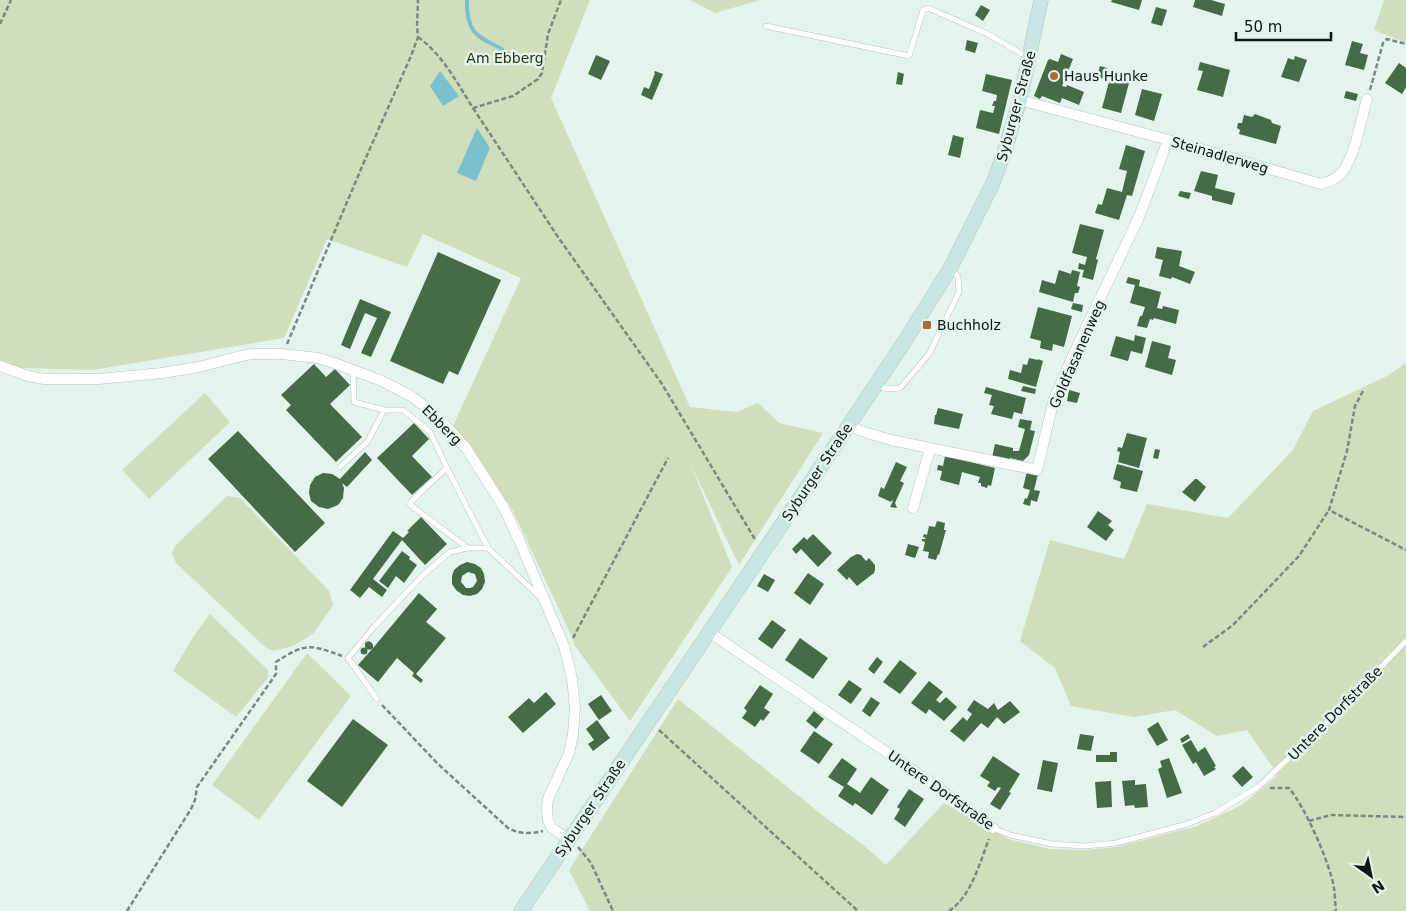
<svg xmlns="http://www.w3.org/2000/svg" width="1406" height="911" font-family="'DejaVu Sans',sans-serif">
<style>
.green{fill:#d1debc}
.water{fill:#7ac0ce}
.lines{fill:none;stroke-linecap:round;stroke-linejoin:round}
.stream{stroke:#7ac0ce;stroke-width:4}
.building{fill:#456c47;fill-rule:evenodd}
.lane-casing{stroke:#b5c5be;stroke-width:6}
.street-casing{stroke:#b5c5be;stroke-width:11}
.secondary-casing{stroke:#b5c5be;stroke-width:15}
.path{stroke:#7c8883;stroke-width:2.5;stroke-dasharray:5 2.5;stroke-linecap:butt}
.lane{stroke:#fff;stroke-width:5}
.street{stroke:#fff;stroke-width:10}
.secondary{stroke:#c6e5e3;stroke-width:14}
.poi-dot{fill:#ad6c36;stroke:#e2f4ec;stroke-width:2}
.labels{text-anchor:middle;stroke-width:5;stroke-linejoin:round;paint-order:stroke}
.park-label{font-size:14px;fill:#28330c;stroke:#e2f4ec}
.poi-label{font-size:14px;fill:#0f1513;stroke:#e2f4ec;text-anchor:start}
.street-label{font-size:14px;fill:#0f1513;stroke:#e2f4ec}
</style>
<rect width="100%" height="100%" fill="#e2f4ec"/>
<path class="green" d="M0 0H590L551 98 690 407 737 412 758 403 779 423 823 433 739 565 690 463 732 567 630 721 575 646 571 635 512 509 453 426 521 278 423 234 407 267 327 239 284 338 93 370 21 368 0 360Z
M690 0H760L715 13Z
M1384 0H1406V43L1374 30Z
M1406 363V911H590L569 870 678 699 826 818 861 843 886 865 944 803 1008 839 1050 849 1083 850 1117 847 1197 826 1240 806 1278 775 1247 730 1217 736 1175 710 1134 717 1071 706 1055 668 1020 641 1050 540 1124 559 1147 504 1228 518 1293 450 1313 411 1387 376Z
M205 393 230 422 149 499 122 470Z
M227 496 240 498 329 591 333 605 314 633 293 646 274 651 265 647 176 563 172 553 175 546Z
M210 614 268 670 267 679 236 717 173 671 193 637Z
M307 653 351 696 259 820 212 785Z"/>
<path class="water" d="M440 71 459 96 443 106 430 86Z
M477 128 490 148 476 181 457 173Z"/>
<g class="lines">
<path class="stream" d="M467 0C466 47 491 35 516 60"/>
</g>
<path class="building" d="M1112 0H1142L1139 10 1111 2Z
M1195 0H1211L1225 4 1222 16 1193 7Z
M981 5 990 10 983 21 975 15Z
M1156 7 1167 10 1162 26 1151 23Z
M967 40 978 43 975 53 965 50Z
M1352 41 1363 44 1360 53 1368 55 1364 70 1345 65Z
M1061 54 1073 59 1062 86 1066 87 1067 85 1084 92 1079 105 1062 98 1060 103 1042 96 1040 99 1034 96 1048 60 1050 59 1058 62Z
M596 55 610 61 601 80 588 74Z
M1295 56 1307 60 1299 82 1281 77 1288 58 1294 60Z
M1200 62 1230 70 1223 97 1197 90 1203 71 1198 70Z
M1399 63 1406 68V87L1402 94 1385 83Z
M1100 66 1107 68 1104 79 1097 77Z
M655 71 663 74 652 100 641 95 644 87 649 89 655 73H654Z
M898 72 904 74 902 85 896 84Z
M986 74 1012 80 999 134 976 128 980 110 993 113 995 106H992L994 101H996L997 95 982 91Z
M1110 78 1129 83 1121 113 1102 108Z
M1142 89 1162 94 1154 121 1135 115Z
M1346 91 1358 94 1356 101 1344 98Z
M1255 114 1271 120 1272 123 1281 126 1276 144 1239 134 1240 130 1237 128 1238 123H1242L1244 115 1252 117Z
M953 135 964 138 960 158 948 155Z
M1126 145 1145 151 1132 196 1127 195 1119 220 1095 213 1098 204 1102 205 1107 188 1122 192 1127 171 1119 169Z
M1201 171 1218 175 1215 188 1235 193 1232 205 1212 200V196L1194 191Z
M1180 191 1191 193 1189 199 1178 196Z
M1080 224 1104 230 1096 259 1098 260 1093 280 1082 277 1084 270 1078 269 1079 263 1085 265 1087 257 1072 253Z
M1157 247 1182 251 1179 266 1195 272 1190 284 1172 277 1171 279 1159 276 1163 260 1155 258Z
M438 252 501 280 458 375 449 371 443 384 390 361Z
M1059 270 1071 274 1072 270 1080 272 1077 286 1080 287 1078 293H1075L1073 302 1039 292 1042 280 1055 284Z
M1128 277 1140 280 1139 286 1161 292 1157 308 1162 309 1163 306 1179 310 1176 324 1154 318 1153 320 1150 319 1147 328 1137 326 1140 316H1142L1145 307 1130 303 1135 285 1126 283Z
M360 299 391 312 371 357 361 353 377 318 365 313 350 349 341 345Z
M1073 303 1083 305 1082 312 1071 309Z
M1038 307 1072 316 1064 347 1053 344 1052 351 1040 348 1041 341 1030 338Z
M1135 335 1146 338 1142 354 1131 351 1128 361 1110 356 1116 336 1134 341Z
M1152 341 1171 346 1168 358 1176 360 1172 375 1145 367Z
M1029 358 1038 360V359L1043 361 1036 387 1008 379 1010 370 1021 373 1023 364 1027 365Z
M314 364 326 377 335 369 350 385 330 404 362 437 336 462 286 410 291 405 281 395Z
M1023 386 1036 389 1035 394 1021 391Z
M986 387 1026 398 1022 414 1014 412 1012 419 991 414 994 406 989 405 992 395 984 393Z
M1069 390 1080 393 1077 403 1067 401Z
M938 408 963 414 959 429 934 424 935 415H936Z
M1020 419 1032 421 1030 430 1035 431 1029 455 1023 461 1010 458 1009 462 992 458 995 444 1013 448V451H1019L1025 429 1018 427Z
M414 423 429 439 412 456 432 477 412 495 377 458Z
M238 431 325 523 295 552 208 459Z
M1127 433 1147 438 1139 468 1118 462 1120 452 1117 451 1118 447 1122 448Z
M1155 449 1160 450 1158 459 1153 458Z
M365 452 372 460 347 487 342 483 344 488 343 498 338 505 328 509 319 507 311 501 309 493 310 485 315 477 323 473 332 474 340 479Z
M945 456 995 468 991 486 988 485 987 488 981 486V483H978L980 477 962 472 959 485 940 480 942 471 937 470 938 465 943 466Z
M896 462 907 467 900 481 904 483 895 503 897 508 890 507 893 501 892 500 891 502 878 496 881 487 884 489Z
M1117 464 1143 471 1137 492 1120 488 1121 482 1113 479Z
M1027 471 1038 474 1034 490 1040 491 1037 502 1031 500 1030 506 1023 504 1025 498 1027 499 1030 490 1023 488Z
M1195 479H1197L1206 487 1195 502 1182 492Z
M1098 511 1112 521 1108 525 1114 530 1106 541 1087 527Z
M421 517 447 544 425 565 402 540 373 579 387 590 382 597 369 587 360 598 350 590 393 531 403 538 409 532 407 531Z
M937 521 945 523 944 530H946L939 555 938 554 936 560 928 558 929 552 923 551 925 542 922 541V539H925L926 538 923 537 924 534 927 535 929 526 935 527Z
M813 534 832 553 818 567 801 549 796 554 792 549 804 537 807 540Z
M908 544 919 547 915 558 905 555Z
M402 551 410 557 409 559 417 565 404 583 396 576 388 588 379 581Z
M857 554 861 555 866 561 869 558 875 565V570L874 573 857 586 849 577 847 580 837 570 851 557Z
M467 562 475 564 481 568 484 574 485 582 482 589 477 594 470 596 463 595 456 590 452 584V576L454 570 460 565ZM468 572 475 574 477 581 473 587 470 588H466L461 582 462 576Z
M808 573 824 584 810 605 794 593Z
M764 574 775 580 768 592 757 586Z
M419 593 437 609 426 622 446 638 416 674 423 680 421 683 412 676 414 673 397 658 378 682 358 665 373 648 370 650 367 649 365 647V643L368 641 371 642 373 645V648Z
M772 620 786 630 772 649 758 639Z
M800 638 828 658 813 679 785 660Z
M360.5 651a3.5 3.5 0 1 1 7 0a3.5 3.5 0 1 1-7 0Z
M877 657 883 662 874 674 868 669Z
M900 660 917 673 900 694 883 682Z
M849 680 862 689 851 704 838 695Z
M929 681 943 692 936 700 940 703 946 697 957 707 944 721 929 709 926 714 911 703Z
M760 685 773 694 764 708 770 712 763 721 761 719 755 727 742 718 747 711 744 708Z
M546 692 556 704 523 733 508 717 529 698 534 703Z
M601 695 612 711 599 720 588 704Z
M871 697 880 703 870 717 862 711Z
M974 700 988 709 994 703 998 710 1010 701 1020 712 1004 724 997 717 988 728 981 723 964 742 950 731 963 717 967 721 972 714 967 710Z
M814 711 824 719 816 729 806 721Z
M353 719 388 745 342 807 307 781Z
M597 720 610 738 593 751 588 744 594 740 586 729Z
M1158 722 1168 740 1157 746 1147 729Z
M814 731 833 744 819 764 800 751Z
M1080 734 1094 736 1091 751 1077 749Z
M1188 734 1190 738 1182 743 1180 739Z
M1191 740 1198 752 1205 747 1216 766 1214 767 1216 769 1204 776 1196 762 1193 764 1182 745Z
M1110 752H1117V762H1096V755H1110Z
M993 756 1020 774 1009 792 1011 793 1000 810 990 804 1001 788 998 787 995 791 987 786 990 782 980 776Z
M842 758 857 769 847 784 856 790 860 793 871 777 889 790 872 815 855 803 853 806 838 796 844 787 828 777Z
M1169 758 1182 793 1167 798 1158 769 1162 767 1160 761Z
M1043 760 1058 763 1052 792 1037 789Z
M1243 766 1253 777 1242 787 1232 776Z
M1135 780V785L1146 784 1148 807 1135 808 1134 805 1125 806 1122 781Z
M1111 781 1112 807 1097 808 1095 782Z
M909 789 924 799 905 827 894 819 900 809 897 807Z"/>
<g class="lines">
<defs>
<path id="lane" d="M766 26 909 56 923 10 928 8 988 34 1029 58
M353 370 354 402 384 410
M878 386 888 389 900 388 929 354 959 292 958 277 952 268
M340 467 368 441 384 410H403L430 432 447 468
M468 548 409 504 425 488 447 468 488 548
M377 699 348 658 374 627 423 575 450 552 468 548H488L542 599
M993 828 1010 835 1052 844 1084 846 1116 843 1184 825 1215 813 1258 787 1340 710 1406 641"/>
<path id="street" d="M1020 100 1191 146 1321 184C1330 182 1338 178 1344 170 1356 151 1361 120 1367 99
M0 366 28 376 44 379H99L162 373 199 367 237 357 251 354H282L318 358 334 363 382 381 411 396 426 407 444 424 466 448 503 506 519 540 564 646 572 679 575 707 573 735 569 753 548 799 547 807 548 821 552 828 569 840
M849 425 861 431 891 440 1037 470 1054 399 1075 351 1139 217 1168 140
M913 508 930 449
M709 632 929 781 993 828"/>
<path id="secondary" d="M521 911 849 425 903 344 951 267 993 183 1003 156 1020 100 1041 0"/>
</defs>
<use href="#lane" class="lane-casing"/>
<use href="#street" class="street-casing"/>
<use href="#secondary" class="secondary-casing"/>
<path class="path" d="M0 24 11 0
M418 37C443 55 457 83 473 108L513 96 538 79 542 73 548 34 561 0
M1370 90 1383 43 1387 39 1406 44
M473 108 558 237 662 384 756 541
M287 344 364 162 411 56 418 37 417 26 418 0
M1363 391 1355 406 1347 451 1329 510 1406 550
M573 638 668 458
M1203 647 1233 625 1299 556 1329 510
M382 705 438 764 508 828C519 834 530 834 543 831
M659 730 858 911
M1270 788H1289C1305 807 1330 863 1334 888 1335 895 1335 903 1336 911
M1309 821 1331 815 1406 817
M578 847 591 863 613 911
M127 911 191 809 195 800 197 787 276 674V662C305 643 310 644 342 656
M949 911C971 897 980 862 989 839"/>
<use href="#lane" class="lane"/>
<use href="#street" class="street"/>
<use href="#secondary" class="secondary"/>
</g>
<g class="poi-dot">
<circle cx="1054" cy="76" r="5"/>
<rect x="922" y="320" width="10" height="10" rx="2.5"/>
</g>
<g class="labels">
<g class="park-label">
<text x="505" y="63">Am Ebberg</text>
</g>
<g class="poi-label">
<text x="1064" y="81">Haus Hunke</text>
<text x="937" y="330">Buchholz</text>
</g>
<g class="street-label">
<text transform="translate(1016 106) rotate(-75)" y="5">Syburger Straße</text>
<text transform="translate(1220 155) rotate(16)" y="5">Steinadlerweg</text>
<text transform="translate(1077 354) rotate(-66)" y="5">Goldfasanenweg</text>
<text transform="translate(442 425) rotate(45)" y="5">Ebberg</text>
<text transform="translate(817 472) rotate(-56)" y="5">Syburger Straße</text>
<text transform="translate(1335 713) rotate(-45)" y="5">Untere Dorfstraße</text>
<text transform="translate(941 790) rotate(35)" y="5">Untere Dorfstraße</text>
<text transform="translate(590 808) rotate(-56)" y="5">Syburger Straße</text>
</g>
</g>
<g transform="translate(1371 876) rotate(147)" stroke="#e2f4ec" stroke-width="4" paint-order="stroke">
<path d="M0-4L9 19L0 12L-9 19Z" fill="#0f1513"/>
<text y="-8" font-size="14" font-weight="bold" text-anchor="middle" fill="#0f1513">N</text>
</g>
<path d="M1236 32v8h95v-8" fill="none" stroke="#0f1513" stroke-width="2.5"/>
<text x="1244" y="32" font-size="15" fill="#0f1513" stroke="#e2f4ec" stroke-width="4" paint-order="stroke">50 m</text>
</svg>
